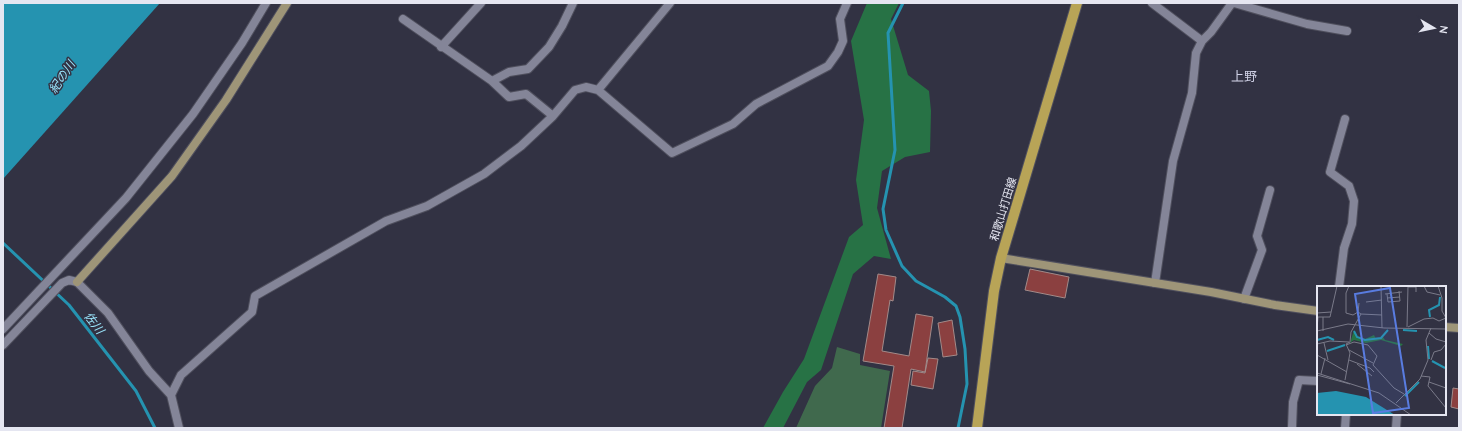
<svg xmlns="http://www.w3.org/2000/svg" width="1462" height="431" font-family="Quicksand,'Noto Sans JP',sans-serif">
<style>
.green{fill:#40694d}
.forest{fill:#277245}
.water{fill:#2593b0}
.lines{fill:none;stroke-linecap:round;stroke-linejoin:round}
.stream{stroke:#2593b0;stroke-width:3}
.building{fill:#8b4040;stroke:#a28a89}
.street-casing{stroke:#4f4f5d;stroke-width:10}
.secondary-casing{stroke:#4f4f5d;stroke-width:10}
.primary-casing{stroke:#4f4f5d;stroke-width:12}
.street{stroke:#848598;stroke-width:8}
.secondary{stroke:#9e9578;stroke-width:8}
.primary{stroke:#b8a457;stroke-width:10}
.labels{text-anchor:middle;stroke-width:3;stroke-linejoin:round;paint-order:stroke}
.street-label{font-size:11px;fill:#e5e6f1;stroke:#323243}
.water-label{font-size:12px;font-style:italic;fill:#9ae4fb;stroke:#323243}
.quarter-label{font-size:13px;fill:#cfd0e5;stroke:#323243}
.inset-river{fill:none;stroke:#2593b0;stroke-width:2}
.inset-road{fill:none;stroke:#7a7a89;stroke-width:1}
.view{fill:#597ce0;fill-opacity:0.15;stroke:#597ce0;stroke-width:2}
.inset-edge{fill:none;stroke:#e5e6f1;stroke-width:2}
</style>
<rect width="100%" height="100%" fill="#323243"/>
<path class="green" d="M837 347 860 354V365L890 371 881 428H796L815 386 832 368Z"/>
<path class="forest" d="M867 3H899L891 19 908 75 929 91 931 111 930 152 905 157 882 171 877 208 891 259 874 256 853 274 821 370 807 382 783 428H763L783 392 804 359 849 237 863 225 856 180 864 120 851 41Z"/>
<path class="water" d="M3 3H160L3 179Z"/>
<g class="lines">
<path class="stream" d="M903 3 888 33 895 150 883 209 886 230 902 266 916 281 945 297 956 306 960 317 965 349 967 384 958 428
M3 243 69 305 136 391 155 428"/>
</g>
<path class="building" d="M1030 269 1069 277 1065 298 1025 290Z
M878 274 896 277 893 301 890 300 882 351 909 356 916 314 933 317 925 372 911 369 902 428H884L894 366 863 361Z
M952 320 957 355 943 357 938 323Z
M928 358 938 359 933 389 911 385 913 371 925 373Z
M1453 388 1459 389V409L1451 407Z"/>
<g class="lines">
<defs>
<path id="street" d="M1152 3 1202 41
M1234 3 1307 24 1347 31
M403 19 492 81 509 97 526 94 553 116
M441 47 481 3
M492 81 509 72 528 69 549 47 562 26 573 3
M598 90 670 3
M1155 283 1173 161 1192 93 1196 53 1202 41 1211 32 1232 3
M1339 287 1344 248 1352 224 1354 201 1349 186 1330 172 1345 119
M1244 299 1262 250 1257 236 1270 190
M3 329 126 198 193 114 242 43 266 3
M3 345 62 283 69 280 77 282 108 313 149 371 171 395 179 428
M171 395 181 375 252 312 255 296 386 221 427 206 484 174 521 146 553 116 575 90 586 87 598 90 672 153 733 124 756 104 828 66 838 52 843 41 840 19 847 3
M1292 428 1293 402 1299 380 1318 381
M1345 428 1346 414
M1396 428 1397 414"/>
<path id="secondary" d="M1001 258 1211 292 1275 305 1318 311
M77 282 172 176 226 100 287 3
M1445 327 1459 328"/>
<path id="primary" d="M977 428 994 291 1001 258 1077 3"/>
</defs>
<use href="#street" class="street-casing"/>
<use href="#secondary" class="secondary-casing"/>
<use href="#primary" class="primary-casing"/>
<use href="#street" class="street"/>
<use href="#secondary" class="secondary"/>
<use href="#primary" class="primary"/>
</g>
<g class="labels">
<g class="street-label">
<text transform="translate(1003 209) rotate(-73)" y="4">和歌山打田線</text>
</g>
<g class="water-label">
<text transform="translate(62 77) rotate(-56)" y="4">紀の川</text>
<text transform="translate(94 323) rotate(52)" y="4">佐川</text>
</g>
<g class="quarter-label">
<text x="1244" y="81">上野</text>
</g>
</g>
<g transform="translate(1317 286)">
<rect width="129" height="129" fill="#323243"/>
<path d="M37 44 40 52 46 54 57 49 59 53 66 51 68 54 86 58 84 60 64 54 49 57 37 54 33 57Z" fill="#277245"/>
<path d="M19 105 49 111 78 129H0V107Z" fill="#2593b0"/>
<path class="inset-river" d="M113 31 112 24 122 19 123 11M86 44 100 45M37 45 40 51 48 54 64 52 71 44M0 54 11 51 17 54M111 60 112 73M10 65 28 59M115 75 128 82M88 110 102 96"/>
<path class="inset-road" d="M32 0 29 7V27L36 29 41 26M64 0 65 42M107 0 110 6 123 9M121 0 125 12V25L129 32M91 1H99V6M68 8 85 6M70 8 71 16 83 15 82 5M70 12 83 11M49 16 65 14M42 17 41 26 44 28 65 29M0 27 14 26M0 31H13L20 0M90 41 91 0M91 41 107 33 116 32 122 35 129 32M0 43 1 31M0 45 31 38 67 42 129 43M6 45V31M112 47 119 53 129 56M7 57 11 74M0 58 13 55 32 56M29 59 37 56 51 59 60 70 56 79 77 102 87 108M32 64 56 77M0 69 30 86M32 74 53 82 57 86M114 74 117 66 124 64 129 58M40 78 55 90M129 81V109M0 87 62 107 94 129M4 88 8 72M0 89 33 98M104 90 113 91 111 100 129 122M28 94 33 67 29 58 33 56 34 46 44 28M112 96 129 102M79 117 103 93 111 74 109 54 114 42"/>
<path class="view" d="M73 2 92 122 56 127 38 8Z"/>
<rect width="129" height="129" class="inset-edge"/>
</g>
<rect width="1462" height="431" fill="none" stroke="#e5e6f1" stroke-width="8"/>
<g transform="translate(1434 28) rotate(99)" stroke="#323243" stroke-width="3" paint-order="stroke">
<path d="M0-3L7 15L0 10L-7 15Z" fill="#e5e6f1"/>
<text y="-6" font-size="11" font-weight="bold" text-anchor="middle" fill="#e5e6f1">N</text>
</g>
</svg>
